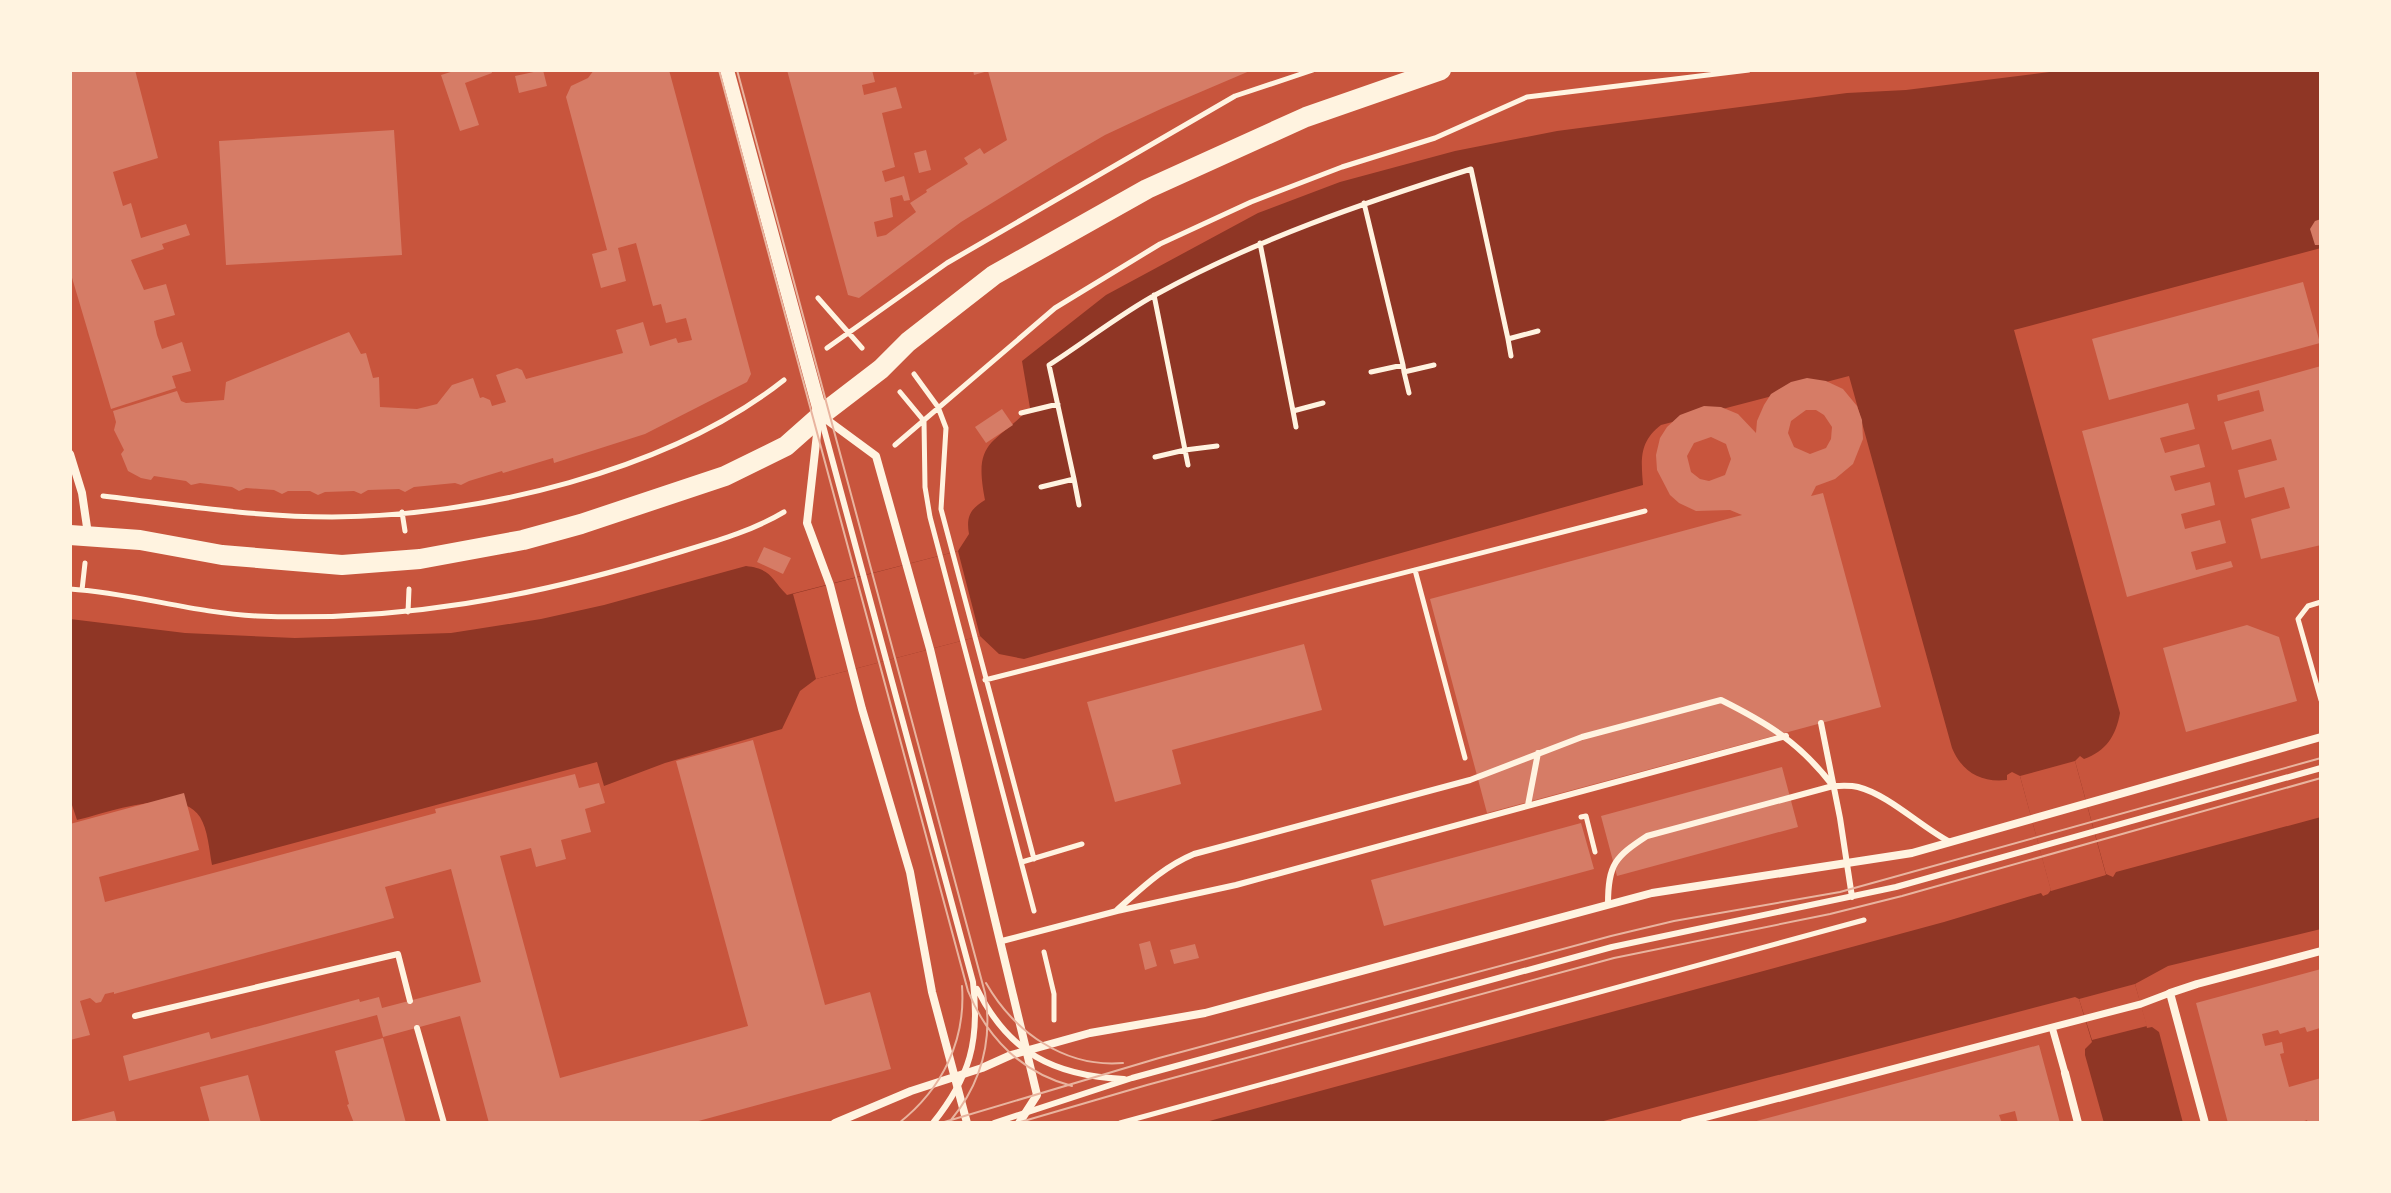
<svg xmlns="http://www.w3.org/2000/svg" width="2391" height="1193" font-family="Arial,sans-serif">
<style>
.water{fill:#8f3625}
.pier{fill:#c8553d}
.building{fill:#d67c66;fill-rule:evenodd}
.lines{fill:none;stroke-linecap:round;stroke-linejoin:round}
.path{stroke:#fff3e0;stroke-width:5}
.service{stroke:#fff3e0;stroke-width:6}
.pedestrian{stroke:#fff3e0;stroke-width:7}
.minor{stroke:#fff3e0;stroke-width:8}
.tertiary{stroke:#fff3e0;stroke-width:14}
.primary{stroke:#fff3e0;stroke-width:20}
.tram{stroke:#e9b49f;stroke-width:2}
</style>
<rect width="100%" height="100%" fill="#c8553d"/>
<path class="water" d="M2065 70H2321V248L2014 330 2120 713C2116 736 2106 751 2084 759L2080 756 2075 761 2106 874 2113 877 2116 872 2321 817V929L2168 966 2135 984 2147 1028 2152 1027 2159 1032 2183 1123H2104L2085 1055V1049L2092 1042 2079 999 2075 997 1596 1123H1202L1944 922 2041 893 2043 896 2048 894 2051 890 2020 776 2012 772 2007 775V780C1981 783 1962 772 1952 748L1849 376 1661 425C1639 442 1641 459 1643 485L1024 659 999 654 980 636 816 679 800 691 782 729 665 763 604 786 597 762 212 865C209 849 208 830 200 817 180 785 107 813 77 820L70 799V619L185 633 295 638 451 633 541 619 604 605 746 566C772 569 771 579 787 595L958 551 969 534C966 517 970 509 985 500 973 439 993 446 1030 408L1022 361 1106 295 1258 213 1340 182 1455 151 1557 131 1847 93 1906 90Z"/>
<path class="pier" d="M958 551 980 636 816 679 793 594Z
M2075 761 2106 875 2051 891 2020 776Z
M2135 984 2147 1026 2092 1040 2079 999Z"/>
<path class="building" d="M70 70H135L158 158 113 172 123 206 131 203 141 238 186 224 190 235 162 244 164 249 131 260 144 290 166 284 175 315 154 321 157 335 162 349 182 342 191 371 172 376 176 388 111 409 70 271Z
M457 70H491L492 73 465 83 479 125 460 131 441 75Z
M543 70 547 86 519 93 515 76Z
M594 70H669L751 374 747 382 645 434 554 463 553 458 503 473 502 471 469 481 461 485 455 483 414 487 405 492 399 489 368 490 361 494 354 491 325 492 318 495 310 491H288L282 494 274 490 246 488 239 491 232 487 200 483 191 485 186 481 154 476 151 480 141 478 128 471 121 454 124 450 114 430 116 422 113 411 177 391 181 401 186 403 224 400 226 382 349 332 361 354 366 353 373 378 379 377 380 407 417 409 437 404 452 385 473 378 480 398 483 397 490 400 492 406 506 402 496 375 517 368 522 370 526 379 623 353 616 330 643 322 650 346 676 338 678 343 692 340 686 318 666 323 661 304 653 306 636 243 618 248 626 281 601 288 592 254 607 250 566 97 571 86 588 78Z
M787 70H872L875 82 862 85 864 95 896 87 902 108 882 113 895 167 882 171 885 182 904 176 910 200 904 201 902 195 890 198 893 217 874 222 877 237 886 235 916 212 910 203 927 192 926 190 968 164 964 158 980 148 984 154 1007 140 988 71 974 75 973 70H1252L1163 108 1105 135 1057 163 961 222 859 298 848 295Z
M394 130 402 255 226 265 219 141Z
M926 150 931 170 919 173 914 153Z
M2321 219V245H2315L2310 229 2315 221Z
M2303 282 2320 343 2109 400 2092 339Z
M2321 366V545L2261 559 2251 519 2290 508 2284 487 2245 498 2238 470 2277 460 2271 439 2232 450 2224 422 2264 411 2259 390 2218 401 2217 395Z
M1807 378 1826 381 1843 389 1857 406 1862 420 1863 439 1853 464 1835 479 1816 486 1811 496 1823 493 1881 707 1487 813 1430 599 1742 515 1730 510 1696 511 1679 503 1670 495 1657 470 1656 455 1660 438 1667 427 1680 415 1704 406 1721 407 1738 414 1756 433 1757 421 1764 405 1771 394 1791 382ZM1806 410H1816L1824 415 1832 427 1831 439 1826 448 1810 454 1794 447 1788 433 1791 421ZM1711 437 1726 444 1731 459 1725 475 1709 481 1700 479 1691 472 1687 456 1694 443Z
M2188 403 2195 429 2160 438 2165 453 2199 444 2205 467 2170 476 2175 491 2210 482 2215 505 2181 514 2185 529 2220 520 2226 543 2191 552 2196 570 2231 561 2233 567 2127 597 2082 431Z
M1002 409 1013 425 986 443 975 427Z
M764 547 791 558 783 574 757 562Z
M2247 625 2279 637 2297 701 2186 732 2163 648Z
M1304 644 1322 710 1172 750 1181 784 1115 802 1087 702Z
M753 740 825 1005 870 992 891 1069 691 1123H489L460 1016 383 1037 377 1015 129 1081 123 1056 209 1032 211 1039 359 999 360 1002 379 997 382 1008 481 982 451 869 385 887 394 918 114 994V992L105 994 101 1002 96 1003 90 998 80 1001 90 1035 70 1040V824L184 793 199 850 99 877 105 902 436 813 435 809 575 774 579 788 599 783 605 803 585 809 591 832 561 840 566 859 536 867 531 848 500 856 560 1078 748 1026 676 761Z
M1782 767 1798 827 1617 876 1601 816Z
M1581 823 1594 869 1384 926 1371 880Z
M1150 941 1157 966 1145 970 1139 944Z
M1195 944 1199 958 1174 964 1170 950Z
M2321 969 2320 1028 2307 1032 2305 1027 2280 1034 2278 1030 2262 1034 2265 1046 2282 1042 2284 1053 2280 1054 2289 1087 2321 1078V1123H2308L2307 1120 2299 1123H2228L2196 1003Z
M383 1038 406 1123H354L347 1105 349 1104 335 1051Z
M2039 1045 2060 1123H2018L2015 1111 1999 1115 2002 1123H1979V1121L1969 1123H1749Z
M248 1075 261 1123H210L200 1087Z
M114 1111 117 1123H72V1122Z"/>
<g class="lines">
<path class="path" d="M1364 203 1403 365
M1260 243 1293 411
M1154 295 1185 450 1155 457
M818 298 862 348
M827 348 947 263 1235 96 1313 70
M1511 356 1508 339 1538 331
M1371 372 1403 365 1404 372
M914 374 938 407 946 428 941 509 1034 859
M900 392 924 421 925 487 930 517 1034 911
M1409 393 1404 372 1434 365
M1021 413 1058 404
M1296 427 1293 411 1323 403
M895 445 1055 308 1160 244 1251 202 1342 167 1435 138 1527 97 1749 70
M1188 465 1185 450 1217 446
M1074 479 1079 505
M1041 487 1074 479 1049 365C1085 342 1120 314 1157 294 1257 239 1363 203 1471 169L1508 339
M103 496C179 505 255 517 332 517 477 517 669 471 784 380
M402 512 405 531
M1415 570 1465 758
M70 589C133 593 194 613 257 616 400 622 533 597 670 555 709 543 749 533 784 512
M82 590 85 563
M2321 602 2308 606 2298 619 2321 700
M408 612 409 589
M985 680 1645 511
M1581 817 1586 816 1595 852
M1022 862 1082 844
M1044 952 1054 994V1020
M1120 1123 1864 920"/>
<path class="service" d="M821 418 973 982C980 1041 970 1077 933 1123
M1821 723 1840 818 1852 897
M1528 805 1538 753
M1608 904C1608 864 1615 857 1647 836L1833 786C1841 786 1850 785 1858 787 1889 795 1921 827 1950 842
M1117 910C1142 888 1163 867 1194 854L1470 780 1582 737 1721 700C1769 724 1800 743 1833 786
M1002 941 1117 911 1236 885 1786 736
M977 989C1009 1053 1054 1076 1124 1079
M135 1016 398 954 410 1001
M417 1028 444 1123
M994 1123 1132 1078 1612 947 1896 887 2321 768"/>
<path class="pedestrian" d="M2052 1027 2065 1073
M1684 1123 2141 1004 2170 993"/>
<path class="minor" d="M823 417 876 456 930 649 1037 1095 1019 1123
M818 425 807 523 830 585 862 709 910 872 932 992 967 1123
M70 454 82 493 88 534
M2065 1073 2078 1123
M835 1123 911 1091 982 1068 1011 1055 1090 1033 1205 1013 1652 893 1912 853 2321 737
M2205 1123 2170 993 2197 984 2321 951"/>
<path class="tertiary" d="M727 70 821 415"/>
<path class="primary" d="M70 535 140 540 222 555 342 565 420 559 523 540 581 524 725 476 786 446 821 415 881 369 908 342 994 275 1147 189 1306 117 1441 70"/>
<path class="tram" d="M719 70 968 991C987 1038 1022 1073 1072 1086
M737 70 985 993C993 1041 982 1082 951 1120
M986 983C1014 1032 1065 1068 1123 1063
M899 1123C942 1089 966 1041 962 986
M941 1123 1159 1058 1611 936 1674 921 1840 892 2321 758
M1017 1123 1147 1085 1614 958 1830 914 1902 896 2321 778"/>
</g>
<rect width="2391" height="1193" fill="none" stroke="#fff3e0" stroke-width="144"/>
</svg>
